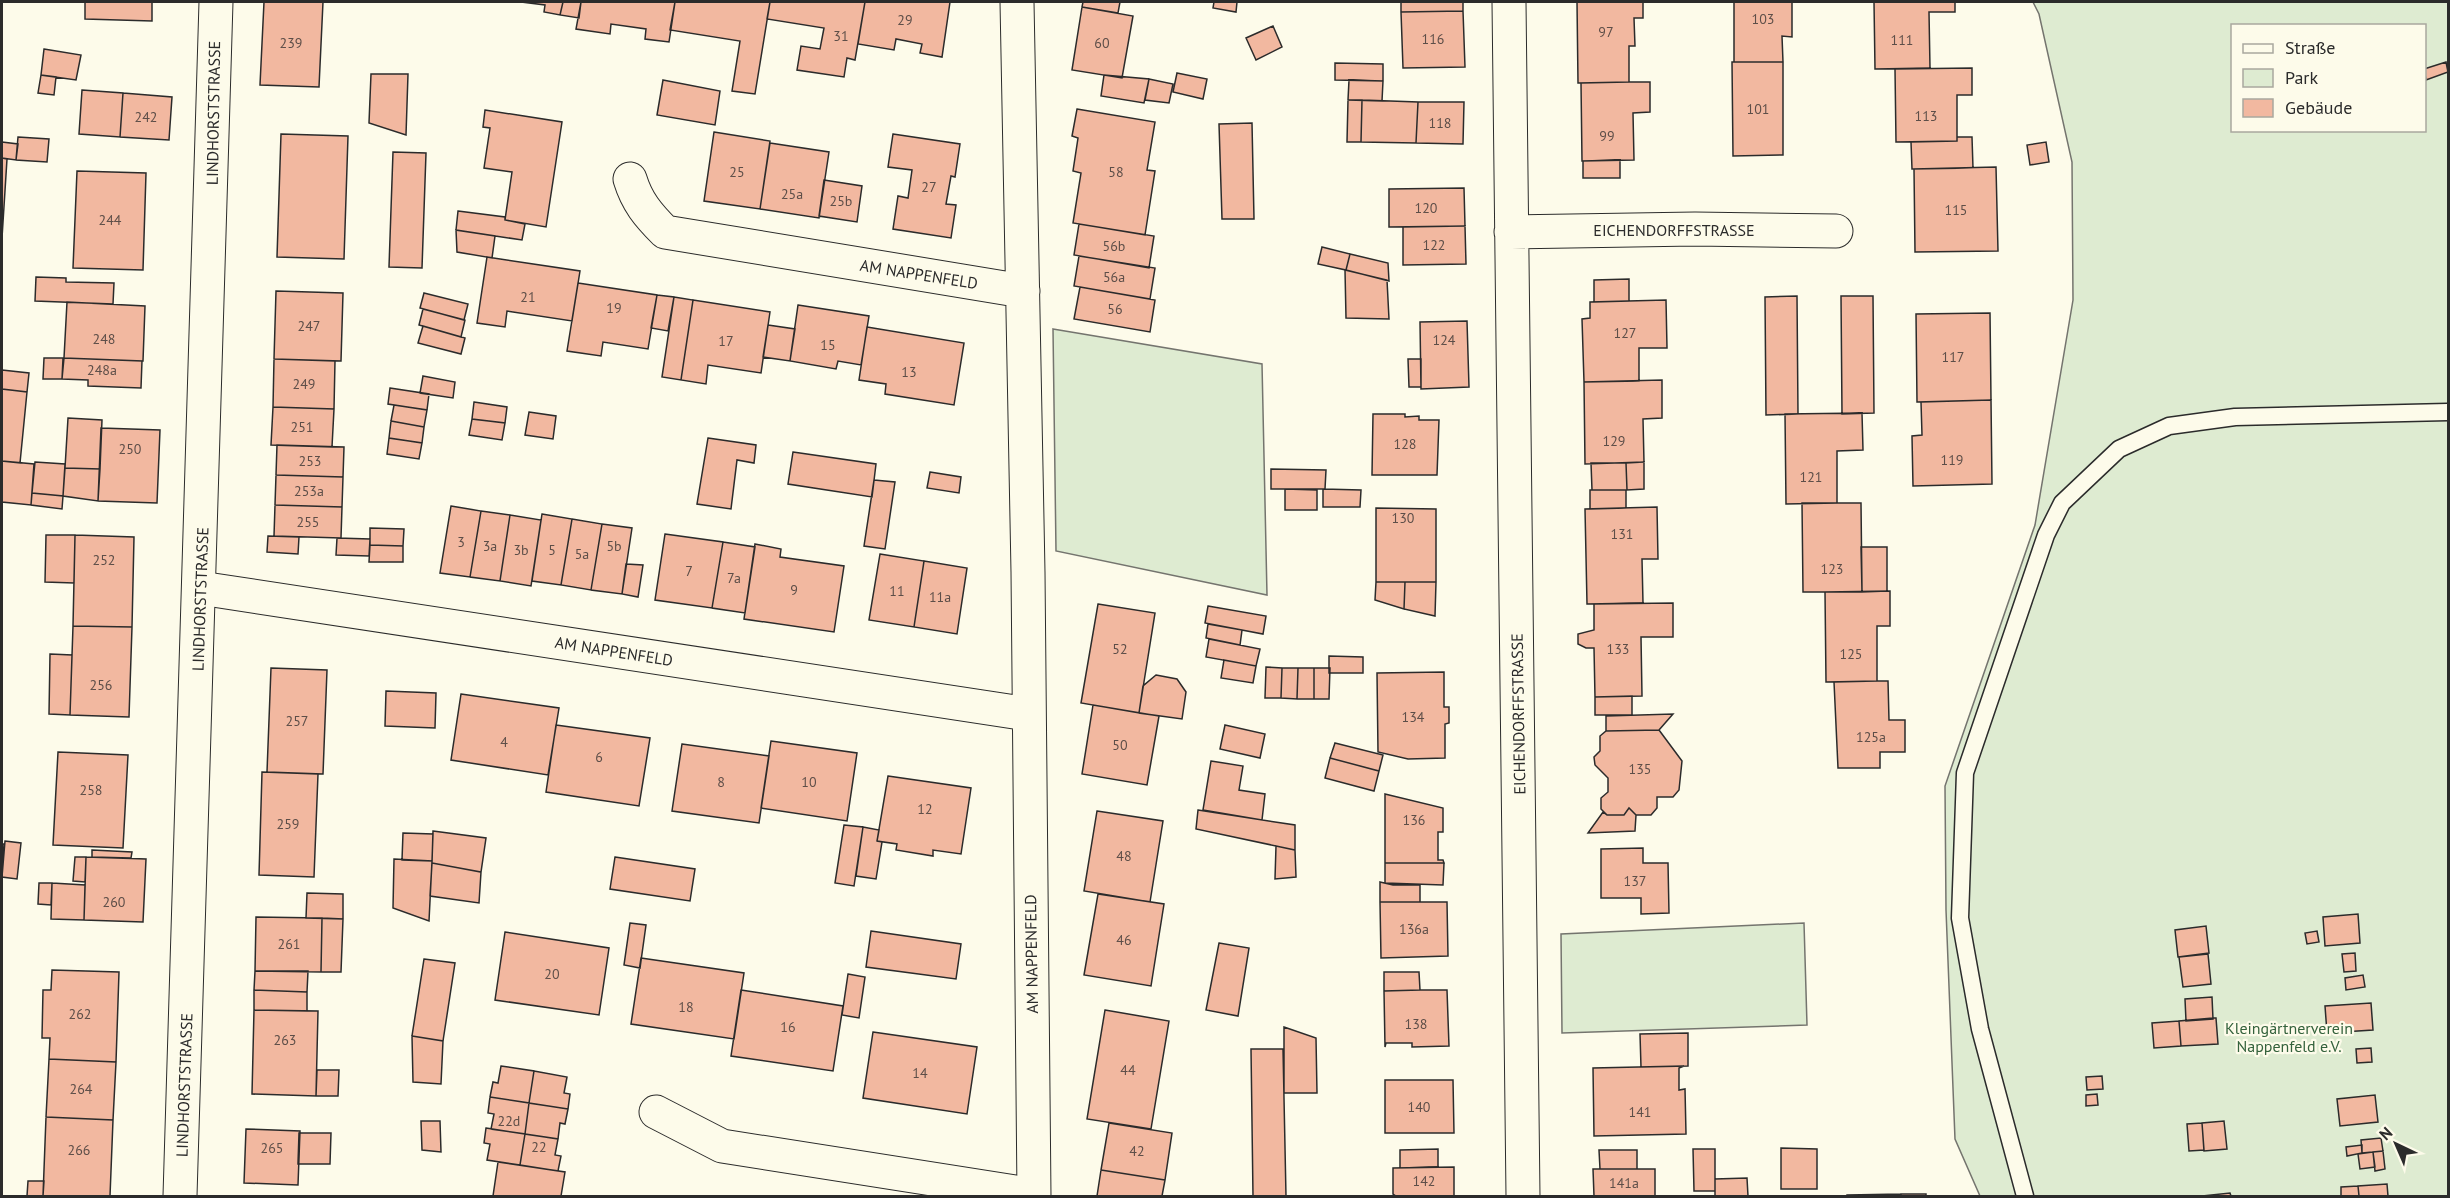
<svg xmlns="http://www.w3.org/2000/svg" width="2450" height="1198" font-family="'PT Sans',sans-serif">
<style>
.green{fill:#deebd1;stroke:#74746e;stroke-width:1.5;fill-rule:evenodd}
.building{fill:#f2b8a0;stroke:#2b2b2b;stroke-width:1.5}
.lines{fill:none;stroke-linecap:round;stroke-linejoin:round}
.service-casing{stroke:#2b2b2b;stroke-width:19}
.minor-casing{stroke:#2b2b2b;stroke-width:35}
.tertiary-casing{stroke:#2b2b2b;stroke-width:35}
.service{stroke:#fdfbea;stroke-width:16}
.minor{stroke:#fdfbea;stroke-width:33}
.tertiary{stroke:#fdfbea;stroke-width:33}
.labels{text-anchor:middle;stroke-width:4.5;stroke-linejoin:round;paint-order:stroke}
.number-label{font-size:14px;fill:#5d4e48}
.street-label{font-size:16px;fill:#2b2b2b;stroke:#fdfbea}
.park-label{font-size:16px;fill:#34623c;stroke:#fdfbea}
</style>
<rect width="100%" height="100%" fill="#fdfbea"/>
<path class="green" d="M2033 2H2448V1196H1980L1955 1139 1946 910 1945 786 2035 525 2073 300 2072 162 2039 14ZM2232 26H2424V130H2232Z
M1053 329 1262 364 1267 595 1056 551Z
M1804 923 1807 1025 1562 1033 1561 934Z"/>
<path class="building" d="M85 2H152V21L85 19Z
M264 2H323L319 87 260 85Z
M521 2H563L560 15 544 12 545 5Z
M563 2H581L579 18 560 15Z
M581 2H675L669 42 645 39 646 29 611 24 610 34 576 29Z
M675 2H770L755 94 732 91 740 41 670 30Z
M770 2H865L855 60 847 58 844 77 797 70 801 46 820 49 824 28 767 19Z
M865 2H950L942 57 920 53 922 44 896 39 894 50 858 44Z
M1083 2H1120L1118 13 1082 7Z
M1214 2H1237L1236 12 1213 8Z
M1401 2H1463V11L1401 12Z
M1577 2H1643V18H1634L1635 46H1629V82L1578 83Z
M1734 2H1792V37L1782 36 1783 62H1734Z
M1874 2H1955V12H1929L1930 68 1875 69Z
M1082 7 1133 16 1122 78 1072 70Z
M1463 11 1465 67 1403 68 1401 12Z
M1273 26 1282 47 1256 60 1246 38Z
M44 49 81 55 76 80 41 75Z
M1732 62H1783V155L1733 156Z
M2446 62 2448 72 2426 80 2424 69Z
M1335 63 1383 64V81L1335 80Z
M1972 68V95H1957V141L1896 142 1895 69Z
M1177 73 1207 79 1203 99 1173 92Z
M371 74H408L406 135 369 123Z
M41 75 56 77 54 95 38 93Z
M1104 75 1149 79 1144 103 1101 96Z
M1149 79 1173 84 1169 103 1145 100Z
M663 80 720 91 715 125 657 115Z
M1349 80 1383 81 1382 101 1348 100Z
M1629 82H1650V112L1633 113 1634 160 1582 161 1581 83Z
M82 90 123 93 120 137 79 134Z
M123 93 172 97 169 140 120 137Z
M1348 100H1362L1361 142H1347Z
M1362 100 1418 102 1416 143 1361 142Z
M1418 102H1464L1463 144 1416 143Z
M1077 109 1155 122 1147 170 1155 171 1145 235 1073 223 1081 173 1073 171 1078 138 1072 136Z
M485 110 562 122 546 227 505 220 512 172 484 168 490 128 483 127Z
M1252 123 1254 219H1222L1219 124Z
M714 132 770 141 760 209 704 201Z
M281 134 348 136 344 259 277 257Z
M893 134 960 144 955 177 951 176 946 204 956 205 951 238 893 229 898 196 908 198 912 170 888 167Z
M18 137 49 139 47 162 16 160Z
M1957 137H1972L1973 168 1912 169 1911 142 1957 141Z
M2 142 18 144 16 160 2 158Z
M2046 142 2049 162 2030 165 2027 145Z
M770 143 829 152 819 218 760 209Z
M393 152 426 153 422 268 389 267Z
M2 158 7 159 2 238Z
M1620 160V178H1583V161Z
M1996 167 1998 251 1915 252 1914 169Z
M77 171 146 173 143 270 73 268Z
M824 180 862 186 857 222 819 216Z
M1464 188 1465 226 1389 227V189Z
M458 211 505 217V220L525 224 522 240 456 230Z
M1079 224 1154 236 1149 268 1074 255Z
M1465 226 1466 264 1403 265V227Z
M456 230 495 236 492 258 457 252Z
M1322 247 1350 254 1346 270 1318 264Z
M1350 254 1388 263 1389 281 1346 270Z
M1079 256 1155 268 1150 299 1074 286Z
M487 257 580 271 572 321 507 311 505 327 477 323Z
M1345 270 1387 280 1389 319 1346 318Z
M36 277 66 278V282L114 283 113 304 35 301Z
M1629 279V301L1594 302V280Z
M578 283 657 295 648 349 603 342 601 356 567 351Z
M1080 287 1155 300 1150 332 1074 319Z
M276 291 343 293 341 361 274 359Z
M424 293 468 304 464 320 420 308Z
M657 295 674 297 668 331 651 328Z
M1797 296 1798 414 1766 415 1765 297Z
M1841 296H1873L1874 413 1842 414Z
M674 297 693 300 681 380 662 377Z
M693 300 770 312 761 373 708 365 706 384 681 380Z
M1666 300 1667 348H1639V381L1584 382 1582 319 1590 318V302Z
M67 302 145 306 143 361 64 358Z
M798 305 869 316 861 365 838 361 836 369 790 361Z
M423 309 465 320 461 337 419 325Z
M1990 313 1991 400 1917 402 1916 314Z
M1467 321 1469 387 1421 389 1420 322Z
M768 325 795 329 790 361 763 357Z
M423 326 465 338 461 354 418 343Z
M867 327 964 343 954 405 885 394 886 384 859 380Z
M44 358H63L62 379H43Z
M64 358 142 361 141 388 88 386V380L62 379Z
M274 359 335 361 334 409 273 407Z
M1408 359H1421V387H1409Z
M2 370 29 373 27 392 2 389Z
M423 376 455 382 453 398 420 393Z
M1662 380V418L1643 419 1644 462 1585 464 1584 382Z
M390 388 429 394 427 410 388 404Z
M2 389 27 392 20 463 2 461Z
M1991 400 1992 484 1913 486 1912 436 1922 435 1921 402Z
M474 402 507 407 505 423 472 419Z
M394 405 427 410 424 427 391 421Z
M273 407 334 409 332 447 271 445Z
M529 412 556 416 553 439 525 435Z
M1862 413 1863 450 1837 451V503L1786 504 1785 414Z
M1373 414H1405V417L1419 416V420H1439L1437 475H1372Z
M68 418 102 420 100 469 65 468Z
M472 419 505 423 502 440 469 435Z
M391 421 424 427 422 443 389 438Z
M101 428 160 430 157 503 98 501Z
M389 438 422 443 419 459 387 454Z
M708 438 756 445 754 463 737 460 731 509 697 504Z
M277 445 344 447 343 477 276 475Z
M793 452 876 464 872 497 788 484Z
M2 461 34 464 31 505 2 502Z
M35 462 65 464 63 496 32 493Z
M1644 462V489L1627 490 1626 463Z
M1591 463H1626L1627 490H1592Z
M65 468 100 469 98 501 63 496Z
M1271 469 1326 470 1325 489H1271Z
M930 472 961 477 959 493 927 488Z
M276 475 343 477 342 507 275 505Z
M874 480 895 482 885 549 864 546Z
M1285 489 1317 490V510H1285Z
M1323 489 1361 490 1360 507H1323Z
M1590 490H1626V508L1590 509Z
M32 493 63 496 62 509 31 505Z
M1802 503H1861L1862 592H1803Z
M275 505 342 507 341 538 274 536Z
M451 506 481 511 470 577 440 573Z
M1657 507 1658 559H1642L1643 603 1587 604 1585 509Z
M1376 508 1436 509V582H1376Z
M481 511 510 515 500 581 470 577Z
M542 514 572 519 561 585 532 581Z
M510 515 541 520 531 586 500 581Z
M572 519 602 524 591 590 561 585Z
M602 524 632 528 622 594 591 590Z
M370 528 404 529 403 546 370 545Z
M665 534 723 542 712 608 655 600Z
M46 535H75L74 583 45 582Z
M75 535 134 537 132 627 73 626Z
M268 536 299 537 298 554 267 552Z
M337 538 370 539 369 556 336 555Z
M723 542 755 547 745 613 712 608Z
M755 544 781 549 780 557 844 566 834 632 744 619Z
M370 545 403 546V562H369Z
M1861 547H1887V591L1862 592Z
M880 554 924 561 914 627 869 620Z
M924 561 967 568 957 634 914 627Z
M626 564 643 565 638 597 622 594Z
M1376 582H1405L1404 609 1375 600Z
M1405 582H1436L1435 616 1404 609Z
M1890 591V626H1877V681L1826 682 1825 592Z
M1673 603V637H1641L1642 696 1595 697 1594 648H1586L1578 644V634L1594 630V604Z
M1098 604 1155 613 1139 713 1081 703Z
M1208 606 1266 616 1263 634 1205 623Z
M1208 624 1242 630 1240 645 1206 638Z
M73 626 132 627 129 717 70 715Z
M1209 639 1260 649 1256 666 1206 657Z
M50 654 72 655 70 715 49 714Z
M1329 656 1363 657V673H1329Z
M1224 660 1256 666 1253 683 1221 678Z
M1266 667 1282 668 1281 698H1265Z
M271 668 327 670 323 774 267 772Z
M1282 668H1298L1297 699 1281 698Z
M1298 668H1314V699H1297Z
M1314 668H1330L1329 699H1314Z
M1444 672V707H1449V723L1445 724V758L1408 759 1378 752 1377 673Z
M1156 675 1177 679 1186 692 1182 719 1139 713 1143 686Z
M1877 681H1888L1889 720H1905V752H1880V768H1838L1834 682Z
M386 691 436 693 435 728 385 726Z
M461 694 559 708 548 775 451 760Z
M1632 696V715H1595V697Z
M1093 705 1159 716 1147 785 1082 774Z
M1673 714 1659 730 1606 731V716Z
M556 725 650 738 639 806 546 792Z
M1225 725 1265 734 1260 758 1220 749Z
M1659 730 1682 761 1679 790 1673 797H1657V808L1651 815H1636L1629 808 1624 815H1607L1601 809V798L1608 792V778L1595 765 1594 757 1600 751V736L1606 731Z
M771 741 857 753 847 821 761 808Z
M1335 743 1383 755 1379 771 1330 758Z
M682 744 769 756 759 823 672 811Z
M58 752 128 755 123 848 53 845Z
M1330 758 1379 771 1374 791 1325 778Z
M1211 761 1243 766 1239 790 1265 794 1262 820 1203 810Z
M262 772 318 774 314 877 259 875Z
M888 776 971 788 961 854 933 850V856L896 850 897 844 877 841Z
M1385 794 1443 808V832H1438V860H1443L1444 863H1385Z
M1629 808 1636 815 1635 831 1588 833 1603 812 1607 815H1624Z
M1198 810 1295 825V850L1196 829Z
M1097 811 1163 821 1150 902 1084 891Z
M844 825 863 827 854 886 835 883Z
M863 827 879 830 877 841 882 842 876 879 856 876Z
M433 831 486 838 481 872 432 863Z
M403 833 433 834 432 861 402 860Z
M5 841 21 843 17 879 2 877Z
M2 844H4L2 873Z
M1276 846 1295 850 1296 877 1275 879Z
M1643 848V863H1668L1669 913 1641 914V898H1601V849Z
M92 850 132 852 131 858 92 857Z
M75 857H86L85 882 73 881Z
M86 857 146 859 143 922 84 920Z
M615 857 695 869 690 901 610 889Z
M394 859 432 861 429 921 393 908Z
M432 863 481 872 479 903 430 896Z
M1385 863H1444L1443 885 1385 883Z
M1380 882 1393 885H1420V902H1380Z
M39 883H52L51 905 38 904Z
M52 883 85 885 84 920 51 919Z
M307 893 343 894V919L306 918Z
M1098 894 1164 904 1151 986 1084 975Z
M1380 902H1447L1448 956 1381 958Z
M2358 914 2360 943 2325 946 2323 917Z
M256 917 322 918 321 972 255 971Z
M322 918 343 919 341 972H321Z
M630 923 646 925 640 968 624 965Z
M2206 926 2209 953 2178 957 2175 930Z
M871 931 961 944 956 979 866 967Z
M2317 931 2319 942 2307 944 2305 933Z
M505 932 609 948 599 1015 495 1000Z
M1219 943 1249 948 1238 1016 1206 1010Z
M2355 953 2356 971 2344 972 2342 954Z
M2208 954 2211 984 2183 987 2179 957Z
M641 958 744 973 734 1039 631 1024Z
M424 959 455 963 443 1041 412 1036Z
M52 970 119 972 116 1062 49 1059 50 1038H42L43 990H51Z
M255 971H308L307 992 254 990Z
M1384 972H1419L1420 990 1384 991Z
M848 974 865 977 859 1018 842 1015Z
M2363 975 2365 987 2346 990 2345 978Z
M254 990 307 992V1011L254 1010Z
M741 990 843 1006 833 1071 731 1056Z
M1420 990H1447L1449 1046 1412 1047V1043H1386L1385 1047 1384 991Z
M2212 997 2213 1019 2186 1021 2185 999Z
M2371 1003 2373 1030 2327 1033 2325 1006Z
M254 1010 318 1011 316 1096 252 1094Z
M1105 1010 1169 1021 1151 1129 1087 1119Z
M2213 1018H2216L2218 1044 2181 1046 2179 1021Z
M2179 1021 2181 1046 2154 1048 2152 1023Z
M1284 1027 1316 1038 1317 1093H1284Z
M873 1032 977 1047 967 1114 863 1098Z
M1688 1033V1066L1641 1067 1640 1034Z
M412 1036 443 1041 441 1084 413 1082Z
M2371 1048 2372 1062 2357 1063 2356 1049Z
M1251 1049H1283L1286 1196H1253Z
M49 1059 116 1062 113 1120 46 1117Z
M501 1066 534 1071 529 1103 490 1097 493 1082 498 1083Z
M1684 1066 1679 1068V1090L1685 1089 1686 1134 1594 1136 1593 1068Z
M317 1070H339L338 1096H316Z
M534 1071 567 1077 564 1093 570 1094 568 1109 529 1103Z
M2102 1076 2103 1089 2087 1090 2086 1077Z
M1385 1080H1453L1454 1133H1385Z
M2097 1094 2098 1105 2086 1106V1095Z
M2375 1095 2378 1122 2340 1126 2337 1099Z
M490 1097 529 1103 525 1134 491 1129 494 1114 488 1113Z
M529 1103 568 1109 565 1124 560 1123 558 1139 525 1134Z
M46 1117 113 1120 110 1196H43Z
M421 1121H440L441 1152 422 1150Z
M2224 1121 2227 1149 2204 1151 2202 1123Z
M1109 1123 1172 1133 1165 1180 1101 1170Z
M2202 1123 2204 1150 2189 1151 2187 1124Z
M486 1128 525 1134 520 1165 487 1160 490 1144 484 1143Z
M246 1129 300 1131 298 1185 244 1183Z
M299 1133H331L330 1164H298Z
M525 1134 558 1139 555 1155 561 1156 558 1171 520 1165Z
M2381 1138 2383 1151 2362 1153 2361 1140Z
M2362 1145V1153L2347 1156 2346 1147Z
M1781 1148 1817 1149V1189H1781Z
M1438 1149V1167L1400 1168V1150Z
M1693 1149H1715V1191H1694Z
M1599 1150H1637V1169H1600Z
M2383 1151 2385 1169 2375 1171 2373 1152Z
M2373 1152 2375 1167 2360 1169 2358 1154Z
M498 1162 565 1172 561 1196H493Z
M1454 1167V1196H1396L1393 1194V1168Z
M1593 1169H1655V1196H1594Z
M1101 1170 1165 1180 1162 1196H1097Z
M1747 1178 1748 1196H1715V1179Z
M28 1181H44L43 1196H27Z
M2387 1184 2388 1196H2359L2358 1186Z
M2358 1186 2359 1196H2341V1187Z
M2230 1193 2231 1196H2202Z
M1901 1194V1196H1847V1195Z
M1901 1194H1926V1196H1901Z"/>
<g class="lines">
<defs>
<path id="service" d="M2025 1196 1980 1029 1960 918 1965 773 2046 535 2062 503 2119 449 2169 426 2235 417 2448 412"/>
<path id="minor" d="M1017 2 1028 572 1034 1196
M1509 2 1523 1196
M630 179C637 202 648 215 665 232L1023 291
M1511 232 1695 229 1836 231
M200 588 1028 714
M656 1112 722 1146 1034 1195"/>
<path id="tertiary" d="M180 1196 216 2"/>
</defs>
<use href="#service" class="service-casing"/>
<use href="#minor" class="minor-casing"/>
<use href="#tertiary" class="tertiary-casing"/>
<use href="#service" class="service"/>
<use href="#minor" class="minor"/>
<use href="#tertiary" class="tertiary"/>
</g>
<g class="labels">
<g class="number-label">
<text x="1763" y="24">103</text>
<text x="905" y="25">29</text>
<text x="1606" y="37">97</text>
<text x="841" y="41">31</text>
<text x="1433" y="44">116</text>
<text x="1902" y="45">111</text>
<text x="291" y="48">239</text>
<text x="1102" y="48">60</text>
<text x="1758" y="114">101</text>
<text x="1926" y="121">113</text>
<text x="146" y="122">242</text>
<text x="1440" y="128">118</text>
<text x="1607" y="141">99</text>
<text x="737" y="177">25</text>
<text x="1116" y="177">58</text>
<text x="929" y="192">27</text>
<text x="792" y="199">25a</text>
<text x="841" y="206">25b</text>
<text x="1426" y="213">120</text>
<text x="1956" y="215">115</text>
<text x="110" y="225">244</text>
<text x="1434" y="250">122</text>
<text x="1114" y="251">56b</text>
<text x="1114" y="282">56a</text>
<text x="528" y="302">21</text>
<text x="614" y="313">19</text>
<text x="1115" y="314">56</text>
<text x="309" y="331">247</text>
<text x="1625" y="338">127</text>
<text x="104" y="344">248</text>
<text x="1444" y="345">124</text>
<text x="726" y="346">17</text>
<text x="828" y="350">15</text>
<text x="1953" y="362">117</text>
<text x="102" y="375">248a</text>
<text x="909" y="377">13</text>
<text x="304" y="389">249</text>
<text x="302" y="432">251</text>
<text x="1614" y="446">129</text>
<text x="1405" y="449">128</text>
<text x="130" y="454">250</text>
<text x="1952" y="465">119</text>
<text x="310" y="466">253</text>
<text x="1811" y="482">121</text>
<text x="309" y="496">253a</text>
<text x="1403" y="523">130</text>
<text x="308" y="527">255</text>
<text x="1622" y="539">131</text>
<text x="461" y="547">3</text>
<text x="490" y="551">3a</text>
<text x="614" y="551">5b</text>
<text x="521" y="555">3b</text>
<text x="552" y="555">5</text>
<text x="582" y="559">5a</text>
<text x="104" y="565">252</text>
<text x="1832" y="574">123</text>
<text x="689" y="576">7</text>
<text x="734" y="583">7a</text>
<text x="794" y="595">9</text>
<text x="897" y="596">11</text>
<text x="940" y="602">11a</text>
<text x="1120" y="654">52</text>
<text x="1618" y="654">133</text>
<text x="1851" y="659">125</text>
<text x="101" y="690">256</text>
<text x="1413" y="722">134</text>
<text x="297" y="726">257</text>
<text x="1871" y="742">125a</text>
<text x="504" y="747">4</text>
<text x="1120" y="750">50</text>
<text x="599" y="762">6</text>
<text x="1640" y="774">135</text>
<text x="721" y="787">8</text>
<text x="809" y="787">10</text>
<text x="91" y="795">258</text>
<text x="925" y="814">12</text>
<text x="1414" y="825">136</text>
<text x="288" y="829">259</text>
<text x="1124" y="861">48</text>
<text x="1635" y="886">137</text>
<text x="114" y="907">260</text>
<text x="1414" y="934">136a</text>
<text x="1124" y="945">46</text>
<text x="289" y="949">261</text>
<text x="552" y="979">20</text>
<text x="686" y="1012">18</text>
<text x="80" y="1019">262</text>
<text x="1416" y="1029">138</text>
<text x="788" y="1032">16</text>
<text x="285" y="1045">263</text>
<text x="1128" y="1075">44</text>
<text x="920" y="1078">14</text>
<text x="81" y="1094">264</text>
<text x="1419" y="1112">140</text>
<text x="1640" y="1117">141</text>
<text x="509" y="1126">22d</text>
<text x="539" y="1152">22</text>
<text x="272" y="1153">265</text>
<text x="79" y="1155">266</text>
<text x="1137" y="1156">42</text>
<text x="1424" y="1186">142</text>
<text x="1624" y="1188">141a</text>
</g>
<g class="street-label">
<text transform="translate(213 113) rotate(-89)" y="6">LINDHORSTSTRASSE</text>
<text x="1674" y="236">EICHENDORFFSTRASSE</text>
<text transform="translate(919 274) rotate(9)" y="6">AM NAPPENFELD</text>
<text transform="translate(200 599) rotate(-88)" y="6">LINDHORSTSTRASSE</text>
<text transform="translate(614 651) rotate(9)" y="6">AM NAPPENFELD</text>
<text transform="translate(1518 714) rotate(-91)" y="6">EICHENDORFFSTRASSE</text>
<text transform="translate(1031 954) rotate(-91)" y="6">AM NAPPENFELD</text>
<text transform="translate(184 1085) rotate(-88)" y="6">LINDHORSTSTRASSE</text>
</g>
<g class="park-label">
<text x="2289" y="1034">Kleingärtnerverein<tspan x="2289" dy="18">Nappenfeld e.V.</tspan></text>
</g>
</g>
<rect width="2450" height="1198" fill="none" stroke="#2b2b2b" stroke-width="6"/>
<rect x="2231" y="24" width="195" height="108" fill="#fdfbea" stroke="#a9a89e" stroke-width="1.5"/>
<rect x="2243" y="44" width="30" height="9" fill="#fdfbea" stroke="#a9a89e" stroke-width="1.5"/>
<text x="2285" y="54" font-size="18" fill="#2b2b2b">Straße</text>
<rect x="2243" y="69" width="30" height="18" fill="#deebd1" stroke="#a9a89e" stroke-width="1.5"/>
<text x="2285" y="84" font-size="18" fill="#2b2b2b">Park</text>
<rect x="2243" y="99" width="30" height="18" fill="#f2b8a0" stroke="#a9a89e" stroke-width="1.5"/>
<text x="2285" y="114" font-size="18" fill="#2b2b2b">Gebäude</text>
<g transform="translate(2396 1144) rotate(316)" stroke="#fdfbea" stroke-width="4.5" paint-order="stroke">
<path d="M0-4.5L10 22L0 15L-10 22Z" fill="#2b2b2b"/>
<text y="-9" font-size="16" font-weight="bold" text-anchor="middle" fill="#2b2b2b">N</text>
</g>
</svg>
